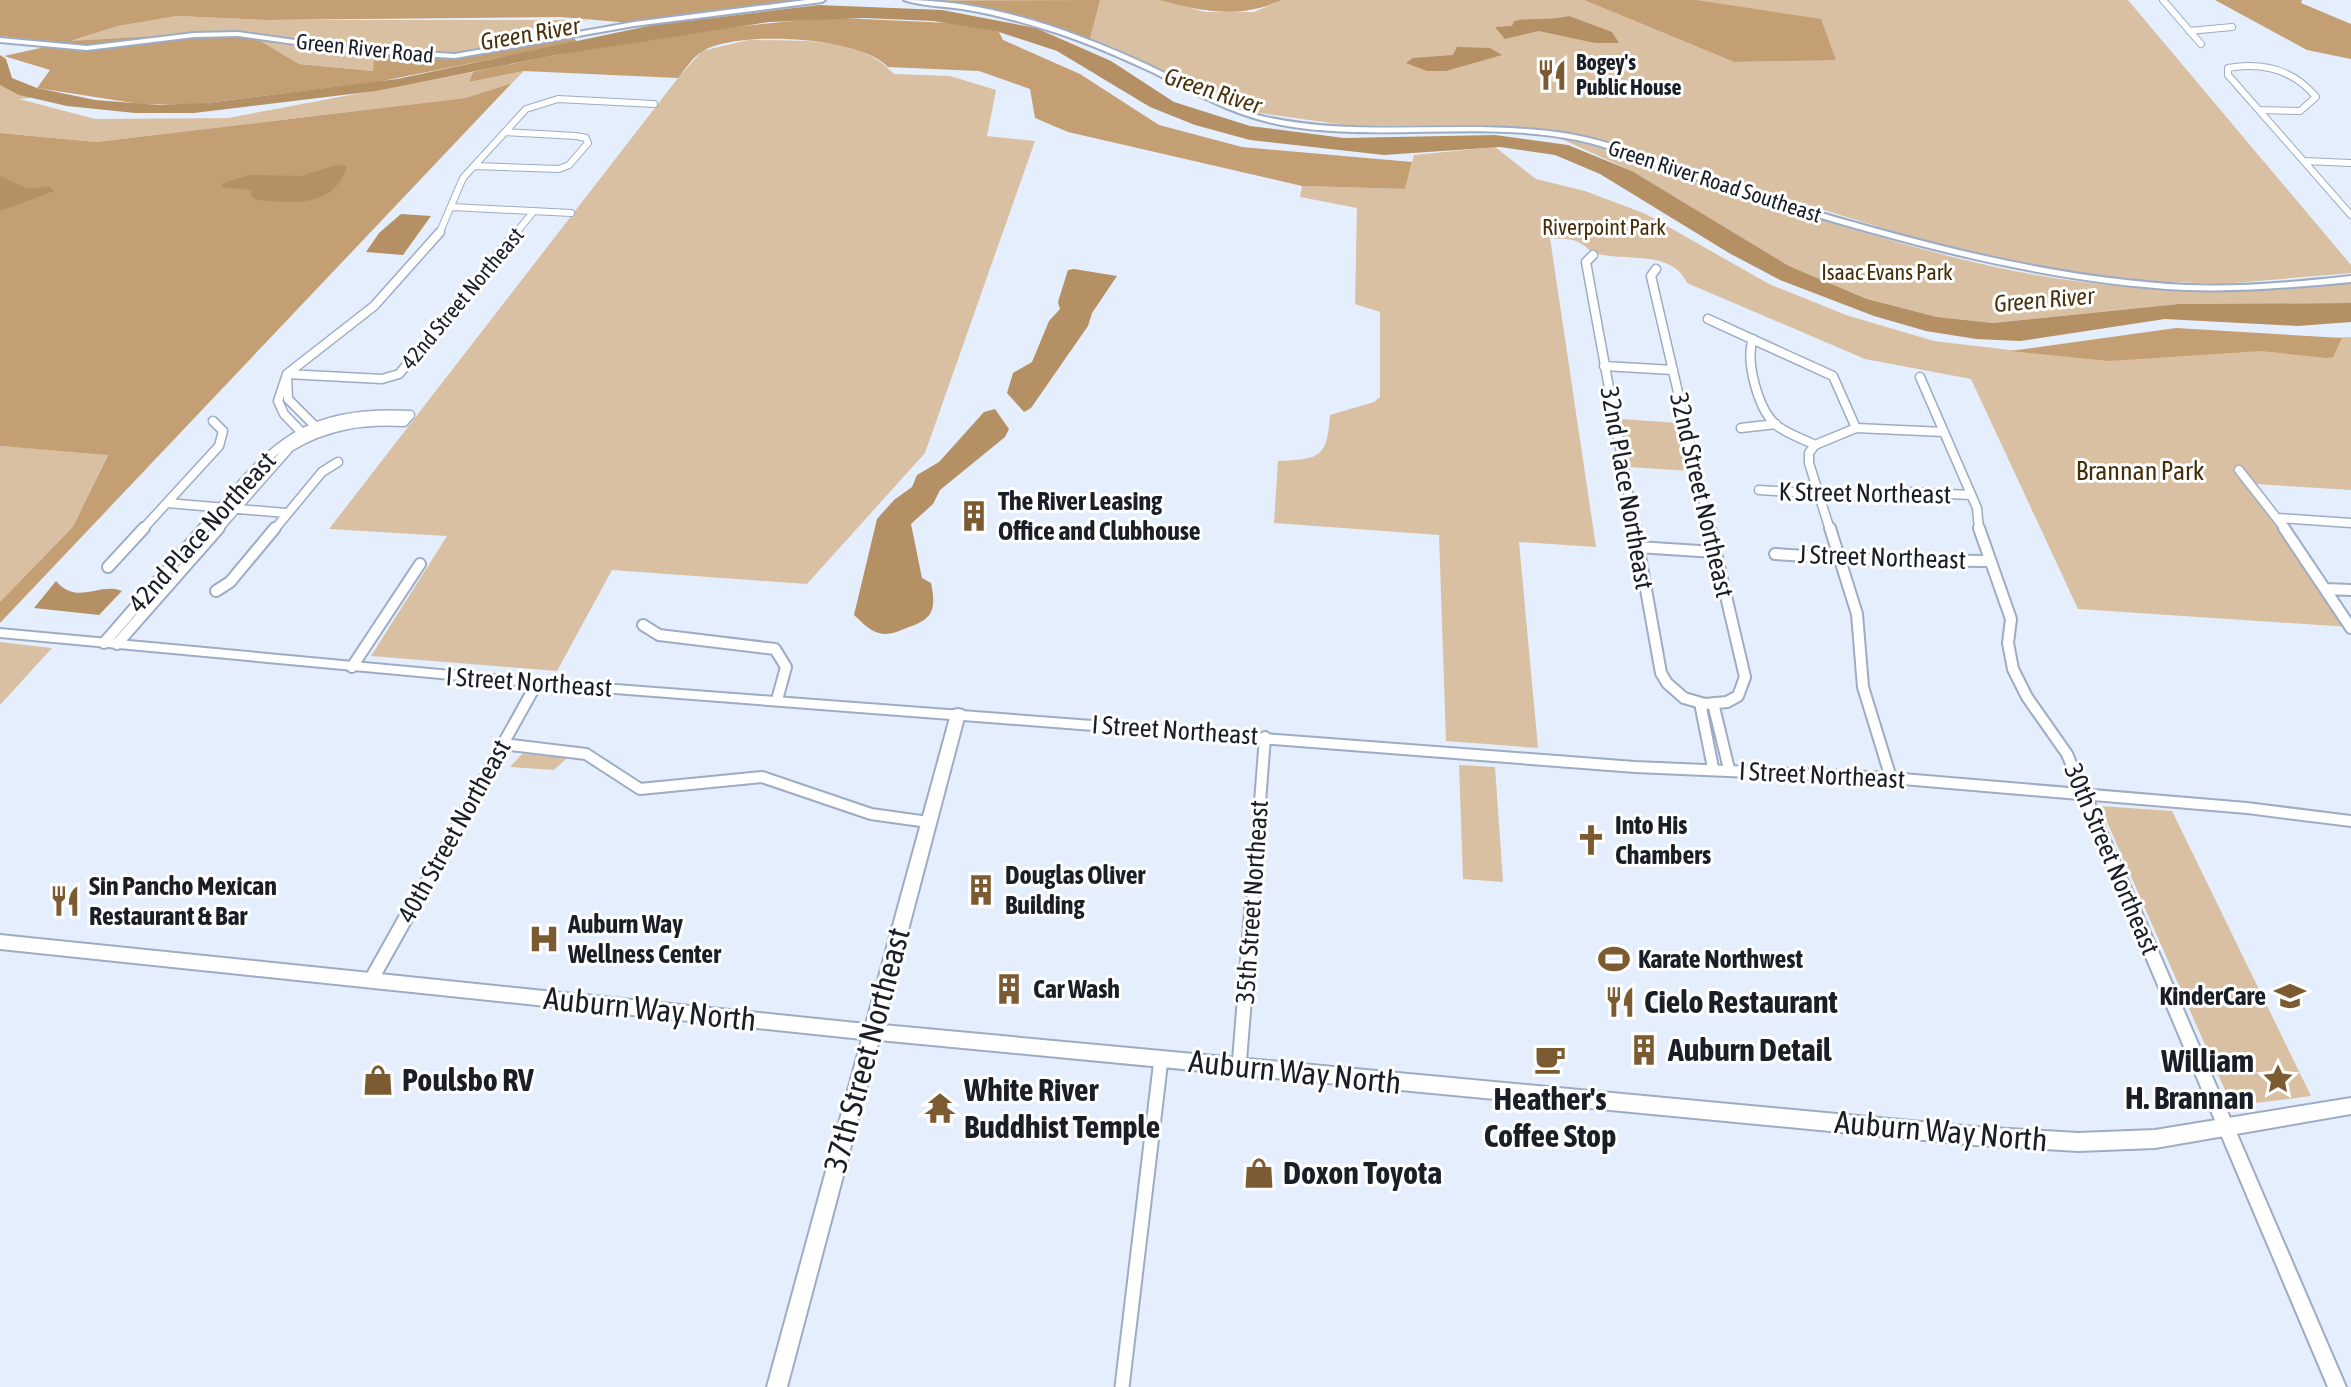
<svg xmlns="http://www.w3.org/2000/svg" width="2351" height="1387" font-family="'Asap Condensed',sans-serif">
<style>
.green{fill:#dac0a2}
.forest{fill:#c49f73}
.water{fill:#b49064}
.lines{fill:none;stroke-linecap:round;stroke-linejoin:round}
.minor-far3-casing{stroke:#9dacc4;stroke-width:8}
.minor-far2-casing{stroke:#9dacc4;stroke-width:11}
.minor-far1-casing{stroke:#9dacc4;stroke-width:14}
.minor-casing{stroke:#9dacc4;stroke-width:17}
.tertiary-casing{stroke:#9dacc4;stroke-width:4}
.secondary-casing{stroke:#9dacc4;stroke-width:4}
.minor-far3{stroke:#fff;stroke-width:6}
.minor-far2{stroke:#fff;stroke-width:8}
.minor-far1{stroke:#fff;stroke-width:10}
.minor{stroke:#fff;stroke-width:13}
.tertiary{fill:#fff;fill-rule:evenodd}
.secondary{fill:#fff;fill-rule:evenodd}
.labels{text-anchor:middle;stroke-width:6;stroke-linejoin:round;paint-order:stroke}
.far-street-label{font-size:22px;fill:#191e27;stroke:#fff}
.far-poi-label{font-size:22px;font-weight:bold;fill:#191e27;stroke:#fff;text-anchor:start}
.far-park-label{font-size:22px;fill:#462d08;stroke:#fff}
.far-water-label{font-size:24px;font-style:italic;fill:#4c320e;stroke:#fff}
.park-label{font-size:26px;fill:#462d08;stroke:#fff}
.street-label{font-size:26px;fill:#191e27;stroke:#fff}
.poi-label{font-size:26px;font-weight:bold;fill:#191e27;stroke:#fff;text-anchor:start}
.near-poi-label{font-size:32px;font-weight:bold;fill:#191e27;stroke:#fff;text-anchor:start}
.near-street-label{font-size:32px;fill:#191e27;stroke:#fff}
</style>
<rect width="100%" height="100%" fill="#e4eefd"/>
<path class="green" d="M922 0H1159L1206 12H1254L1283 0H1584L1734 62 1835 59 1696 0H2128L2351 265V273L2223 284 2145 281 2052 270 1931 243 1581 135 1503 126 1345 125 1259 113 1045 20Z
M177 16 266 20H589L521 30 526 41 456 53 376 48 373 71 299 64 244 31 66 43 118 26Z
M748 40C796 41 860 35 894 74L950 76 996 90 987 136 1035 141 925 453 807 584 612 570 557 671 371 656 447 536 329 529 678 78 702 51Z
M524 71 512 83 465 98 96 142 0 133V85L30 98 19 99 95 119 228 118 473 72 469 82Z
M1557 137C1617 150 1673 174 1731 191 1820 218 1909 249 2000 268 2117 293 2233 296 2351 283V303L2179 304 1993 323 1937 317 1867 299 1789 266 1632 171Z
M1495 147 1536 179 1585 191 1646 214 1769 284 1846 315 1934 341 2027 352 2351 337V490L2255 484 2350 627 2078 609 1971 379 1865 359 1687 283C1673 249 1622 262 1595 253 1589 251 1586 246 1580 243 1573 238 1559 239 1550 238L1596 547 1519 542 1538 748 1446 741 1439 535 1274 523 1278 461C1320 459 1327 458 1330 415L1374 402 1380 397V312L1355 304 1357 208 1300 197 1302 186 1405 189 1414 155Z
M1621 419 1678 423 1689 471 1630 467Z
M0 446 108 454 74 527 0 602Z
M0 642 52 648 0 705Z
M522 754 568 757 554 770 510 767Z
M1459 765 1495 767 1503 882 1463 879Z
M2100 806 2172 811 2311 1096 2232 1106Z"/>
<path class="forest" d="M0 0H798L799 7 653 25 561 17 266 20 177 16 118 26 71 41 244 31 299 64 373 71 375 48 456 53 570 33 577 42 377 82 189 105 140 104 37 88 50 70 4 56 63 43 0 36Z
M1100 0 1089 42 988 13 919 1Z
M1159 0H1283C1237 19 1205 12 1159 0Z
M1584 0H1696L1821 19 1836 60 1734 62Z
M2215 0H2302L2301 3 2351 24V59L2307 50Z
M839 18 950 23 999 32 1003 40 1080 74 1159 125 1242 147 1412 162 1405 189 1302 186 1068 132 1035 118 1030 89 979 71 888 67C860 36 738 30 703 51 693 56 685 70 678 78L524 71 469 82 473 72C589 47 721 24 839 18Z
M512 83 0 623V602L73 527 108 455 0 446V133L96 142 465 98Z
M2176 328 2342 338 2333 357 2327 358 2261 351 2109 361 2010 351Z"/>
<path class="water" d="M819 5 942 10 1036 28 1111 61 1174 102 1250 126 1344 138 1495 135 1568 145 1632 171 1789 266 1867 299 1937 317 1993 323 2179 304 2351 303V322L2298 326 2165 319 2020 341 1976 339 1926 331 1874 316 1780 280 1729 253 1600 174 1555 155 1500 147 1384 155 1250 140 1195 125 1150 107 1057 51 999 32 934 21 864 18 769 22 556 55 376 91 194 113H135L67 106 19 95 0 85V55L6 59 12 78 37 88 95 100 159 105 206 103 397 79 653 25Z
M1569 16 1612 32 1619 43H1595L1539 31 1505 39 1495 27 1512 26 1514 21C1533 17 1550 21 1569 16Z
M1457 47 1490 48 1502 55 1446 71H1427L1406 63 1413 58 1453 55Z
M336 165 347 166C335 208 292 203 258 200L252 197 251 190 222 187 221 184 249 175 301 176Z
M0 176 28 189 49 186 54 191 0 211Z
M401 214 431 216 403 255 366 252 379 233Z
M1074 269 1117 276 1092 313 1088 326 1031 408 1024 412 1007 393 1013 373 1032 362 1049 321 1060 309 1058 302 1068 270Z
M995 409 1009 429 1005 437 940 490 933 504 911 524 922 578 931 583C937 612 932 620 904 629 896 632 888 636 879 633 868 630 862 622 854 615L877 519 894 500 912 487 917 475 939 462 984 412Z
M56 581C77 606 100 582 122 591L99 615 34 608Z"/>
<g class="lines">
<defs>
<path id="minor-far3" d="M2163 0 2201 44
M2189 31 2232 27
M2260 110 2300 111 2316 97C2293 69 2263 62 2228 68V75L2351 215
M2304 161 2351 163
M474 166 559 169 569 165 588 143 586 138 576 136 505 132
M451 207 571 213
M439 234 463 178 526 109 558 99 654 104
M515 234 534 211"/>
<path id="minor-far2" d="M1593 255 1586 262 1635 530
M1656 269 1651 276 1710 530
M1708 319 1833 376 1856 428
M1753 339C1745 361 1758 408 1775 424 1786 434 1802 438 1815 445L1809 453V463L1830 530
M1604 366 1673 370
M287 374 374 306 440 232
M287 374 382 379 399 374 517 232
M1920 377 1977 508 1979 530
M1741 428 1776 424
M305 436 284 414 278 401 287 374 288 399 318 429
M1815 445 1856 428 1944 432
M2239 470 2286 530
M1759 490 1858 496 1905 492 1971 495
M167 503 286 513
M2278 518 2351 523
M142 530 219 446 223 431 213 421
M202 530C271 450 296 410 410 415
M217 530 290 447C326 425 362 420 404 422L410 415
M274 530 322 472 338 462"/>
<path id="minor-far1" d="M1635 528 1661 673 1667 683 1684 698 1705 704 1727 702 1738 696 1745 677 1710 528
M1830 528 1857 614 1863 687 1891 778
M1979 528 2011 619 2008 643 2013 669 2027 697 2067 754 2084 795
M2284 528 2351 628
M1637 547 1715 552
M1775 554 1870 560 1989 561
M108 567 144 528
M2325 589 2351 590
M216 591 230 582 275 528
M643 625 659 635 775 649 786 667 777 700
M104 643 204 528
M117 644 219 528
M352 667 420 564
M1700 703 1713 768
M1713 703 1729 769
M503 744 586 754 640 789 762 777 871 814 928 822
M412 907 537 683
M1252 907 1265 737"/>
<path id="minor" d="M371 980 413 905
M1239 1067 1252 905
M1122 1387 1161 1059"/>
<path id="tertiary" d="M806 0H825L822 2 634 26 455 58 352 52 238 36 194 37 87 50 0 42V38L87 46 194 33 238 32 352 48 455 54 634 22Z
M904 0C988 0 1072 30 1148 65 1184 82 1218 105 1257 115 1360 140 1466 117 1570 134 1609 141 1647 156 1684 170 1717 182 1751 191 1784 202 1915 241 2049 278 2187 285 2242 287 2296 282 2351 276V282C2296 287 2242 292 2186 290 2046 283 1910 245 1777 205 1745 195 1714 186 1684 175 1648 163 1614 148 1577 140 1483 121 1387 141 1293 127 1240 119 1201 97 1154 73 1122 58 1090 44 1057 33 1026 23 994 14 962 9 943 6 921 6 904 0Z
M0 629 537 679 1635 762 1891 773 2247 803 2351 816V826L2247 813 2093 800 2346 1387H2328L2079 799 1891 783 1635 772 537 687 0 637Z"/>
<path id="secondary" d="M958 709 963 710 965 714 883 1025 1976 1127 2078 1133 2155 1130 2351 1098V1114L2155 1148 2078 1151 1976 1145 879 1040 787 1387H767L862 1039 0 949V935L866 1024 951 714 953 710Z"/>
</defs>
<use href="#minor-far3" class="minor-far3-casing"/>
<use href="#minor-far2" class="minor-far2-casing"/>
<use href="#minor-far1" class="minor-far1-casing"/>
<use href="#minor" class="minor-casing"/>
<use href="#tertiary" class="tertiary-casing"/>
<use href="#secondary" class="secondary-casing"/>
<use href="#minor-far3" class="minor-far3"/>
<use href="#minor-far2" class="minor-far2"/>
<use href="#minor-far1" class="minor-far1"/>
<use href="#minor" class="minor"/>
<use href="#tertiary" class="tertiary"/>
<use href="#secondary" class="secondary"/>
</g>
<defs>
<symbol id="restaurant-bare" viewBox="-9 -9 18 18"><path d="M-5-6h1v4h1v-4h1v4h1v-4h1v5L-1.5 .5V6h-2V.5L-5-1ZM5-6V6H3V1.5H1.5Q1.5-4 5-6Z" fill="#7c5b32" stroke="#fff" stroke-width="2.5" paint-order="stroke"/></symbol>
<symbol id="building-bare" viewBox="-9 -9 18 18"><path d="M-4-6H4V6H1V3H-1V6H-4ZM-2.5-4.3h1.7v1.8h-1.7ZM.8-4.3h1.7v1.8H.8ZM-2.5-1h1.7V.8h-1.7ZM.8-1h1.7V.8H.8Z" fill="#7c5b32" stroke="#fff" stroke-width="2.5" paint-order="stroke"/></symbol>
<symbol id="church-bare" viewBox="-9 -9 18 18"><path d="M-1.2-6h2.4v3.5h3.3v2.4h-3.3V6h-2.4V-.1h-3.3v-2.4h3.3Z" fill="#7c5b32" stroke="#fff" stroke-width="2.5" paint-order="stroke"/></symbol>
<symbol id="hospital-bare" viewBox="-9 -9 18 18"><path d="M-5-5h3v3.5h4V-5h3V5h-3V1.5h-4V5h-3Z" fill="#7c5b32" stroke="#fff" stroke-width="2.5" paint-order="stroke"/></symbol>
<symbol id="stadium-bare" viewBox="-9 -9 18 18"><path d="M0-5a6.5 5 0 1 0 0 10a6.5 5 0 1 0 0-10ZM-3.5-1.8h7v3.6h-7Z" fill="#7c5b32" stroke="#fff" stroke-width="2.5" paint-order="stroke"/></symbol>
<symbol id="school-bare" viewBox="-9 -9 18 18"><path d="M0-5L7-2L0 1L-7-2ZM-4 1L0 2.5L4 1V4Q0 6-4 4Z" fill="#7c5b32" stroke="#fff" stroke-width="2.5" paint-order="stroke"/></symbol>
<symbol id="cafe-bare" viewBox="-9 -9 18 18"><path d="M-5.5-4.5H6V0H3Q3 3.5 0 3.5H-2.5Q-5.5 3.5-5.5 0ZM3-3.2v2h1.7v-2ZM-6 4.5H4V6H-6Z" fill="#7c5b32" stroke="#fff" stroke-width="2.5" paint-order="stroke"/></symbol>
<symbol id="sight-bare" viewBox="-9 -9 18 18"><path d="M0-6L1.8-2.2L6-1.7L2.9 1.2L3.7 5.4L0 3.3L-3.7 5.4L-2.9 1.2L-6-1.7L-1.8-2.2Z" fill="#7c5b32" stroke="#fff" stroke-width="2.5" paint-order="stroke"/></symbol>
<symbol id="shop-bare" viewBox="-9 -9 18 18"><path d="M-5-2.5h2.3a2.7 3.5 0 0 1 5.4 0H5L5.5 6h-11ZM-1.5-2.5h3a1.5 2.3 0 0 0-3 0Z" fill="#7c5b32" stroke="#fff" stroke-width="2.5" paint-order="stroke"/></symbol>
<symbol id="temple-bare" viewBox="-9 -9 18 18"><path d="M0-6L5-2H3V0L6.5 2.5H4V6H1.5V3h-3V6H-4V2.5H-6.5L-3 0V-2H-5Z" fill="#7c5b32" stroke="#fff" stroke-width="2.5" paint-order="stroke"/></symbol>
</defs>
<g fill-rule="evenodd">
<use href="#restaurant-bare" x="1530" y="53" width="44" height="44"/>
<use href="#building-bare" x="952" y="494" width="44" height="44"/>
<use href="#church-bare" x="1569" y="818" width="44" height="44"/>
<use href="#building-bare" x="959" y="868" width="44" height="44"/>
<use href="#restaurant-bare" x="43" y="879" width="44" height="44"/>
<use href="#hospital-bare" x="522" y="917" width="44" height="44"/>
<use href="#stadium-bare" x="1592" y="937" width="44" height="44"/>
<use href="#building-bare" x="987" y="967" width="44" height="44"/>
<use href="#school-bare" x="2268" y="974" width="44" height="44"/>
<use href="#restaurant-bare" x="1598" y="980" width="44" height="44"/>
<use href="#building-bare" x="1622" y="1028" width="44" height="44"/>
<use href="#cafe-bare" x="1528" y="1037" width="44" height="44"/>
<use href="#sight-bare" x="2256" y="1057" width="44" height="44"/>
<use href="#shop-bare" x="356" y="1058" width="44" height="44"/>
<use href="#temple-bare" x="918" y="1086" width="44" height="44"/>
<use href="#shop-bare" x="1237" y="1151" width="44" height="44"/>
</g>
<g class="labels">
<g class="far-street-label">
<text transform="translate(365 48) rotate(6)" y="8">Green River Road</text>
<text transform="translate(1715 181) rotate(18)" y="8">Green River Road Southeast</text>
<text transform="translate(462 298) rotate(-50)" y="8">42nd Street Northeast</text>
</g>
<g class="far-poi-label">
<text x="1576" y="70">Bogey's<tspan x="1576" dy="25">Public House</tspan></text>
</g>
<g class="far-park-label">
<text x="1604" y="235">Riverpoint Park</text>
<text x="1887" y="280">Isaac Evans Park</text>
</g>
<g class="far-water-label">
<text transform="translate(530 34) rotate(-10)" y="8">Green River</text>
<text transform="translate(1213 91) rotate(18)" y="8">Green River</text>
<text transform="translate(2044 300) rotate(-5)" y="8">Green River</text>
</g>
<g class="park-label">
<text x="2140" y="480">Brannan Park</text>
</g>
<g class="street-label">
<text transform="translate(1627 488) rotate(80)" y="9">32nd Place Northeast</text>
<text transform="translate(1865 493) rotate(1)" y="9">K Street Northeast</text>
<text transform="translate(1702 495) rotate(77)" y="9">32nd Street Northeast</text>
<text transform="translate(202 532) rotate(-48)" y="9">42nd Place Northeast</text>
<text transform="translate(1882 557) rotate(2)" y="9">J Street Northeast</text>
<text transform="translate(529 682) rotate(4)" y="9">I Street Northeast</text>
<text transform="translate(1175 730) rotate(4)" y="9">I Street Northeast</text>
<text transform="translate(1822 775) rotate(3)" y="9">I Street Northeast</text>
<text transform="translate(454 831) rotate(-61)" y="9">40th Street Northeast</text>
<text transform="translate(2112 859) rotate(67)" y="9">30th Street Northeast</text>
<text transform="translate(1252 902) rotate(-86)" y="9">35th Street Northeast</text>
</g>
<g class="poi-label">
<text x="998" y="510">The River Leasing<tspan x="998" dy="30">Office and Clubhouse</tspan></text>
<text x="1615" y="834">Into His<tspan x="1615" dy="30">Chambers</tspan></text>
<text x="1005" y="884">Douglas Oliver<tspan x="1005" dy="30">Building</tspan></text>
<text x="89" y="895">Sin Pancho Mexican<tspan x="89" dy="30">Restaurant &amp; Bar</tspan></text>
<text x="568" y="933">Auburn Way<tspan x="568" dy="30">Wellness Center</tspan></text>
<text x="1638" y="968">Karate Northwest</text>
<text x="1033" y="998">Car Wash</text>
<text x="2266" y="1005" text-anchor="end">KinderCare</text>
</g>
<g class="near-poi-label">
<text x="1644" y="1013">Cielo Restaurant</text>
<text x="1668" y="1061">Auburn Detail</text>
<text x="2254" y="1072" text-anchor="end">William<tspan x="2254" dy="37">H. Brannan</tspan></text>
<text x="402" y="1091">Poulsbo RV</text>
<text x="964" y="1101">White River<tspan x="964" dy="37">Buddhist Temple</tspan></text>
<text x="1550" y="1110" text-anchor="middle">Heather's<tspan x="1550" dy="37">Coffee Stop</tspan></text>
<text x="1283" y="1184">Doxon Toyota</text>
</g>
<g class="near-street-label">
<text transform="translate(650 1009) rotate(6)" y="11">Auburn Way North</text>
<text transform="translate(867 1050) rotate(-75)" y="11">37th Street Northeast</text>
<text transform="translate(1295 1072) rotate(6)" y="11">Auburn Way North</text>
<text transform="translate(1941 1131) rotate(5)" y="11">Auburn Way North</text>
</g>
</g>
</svg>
